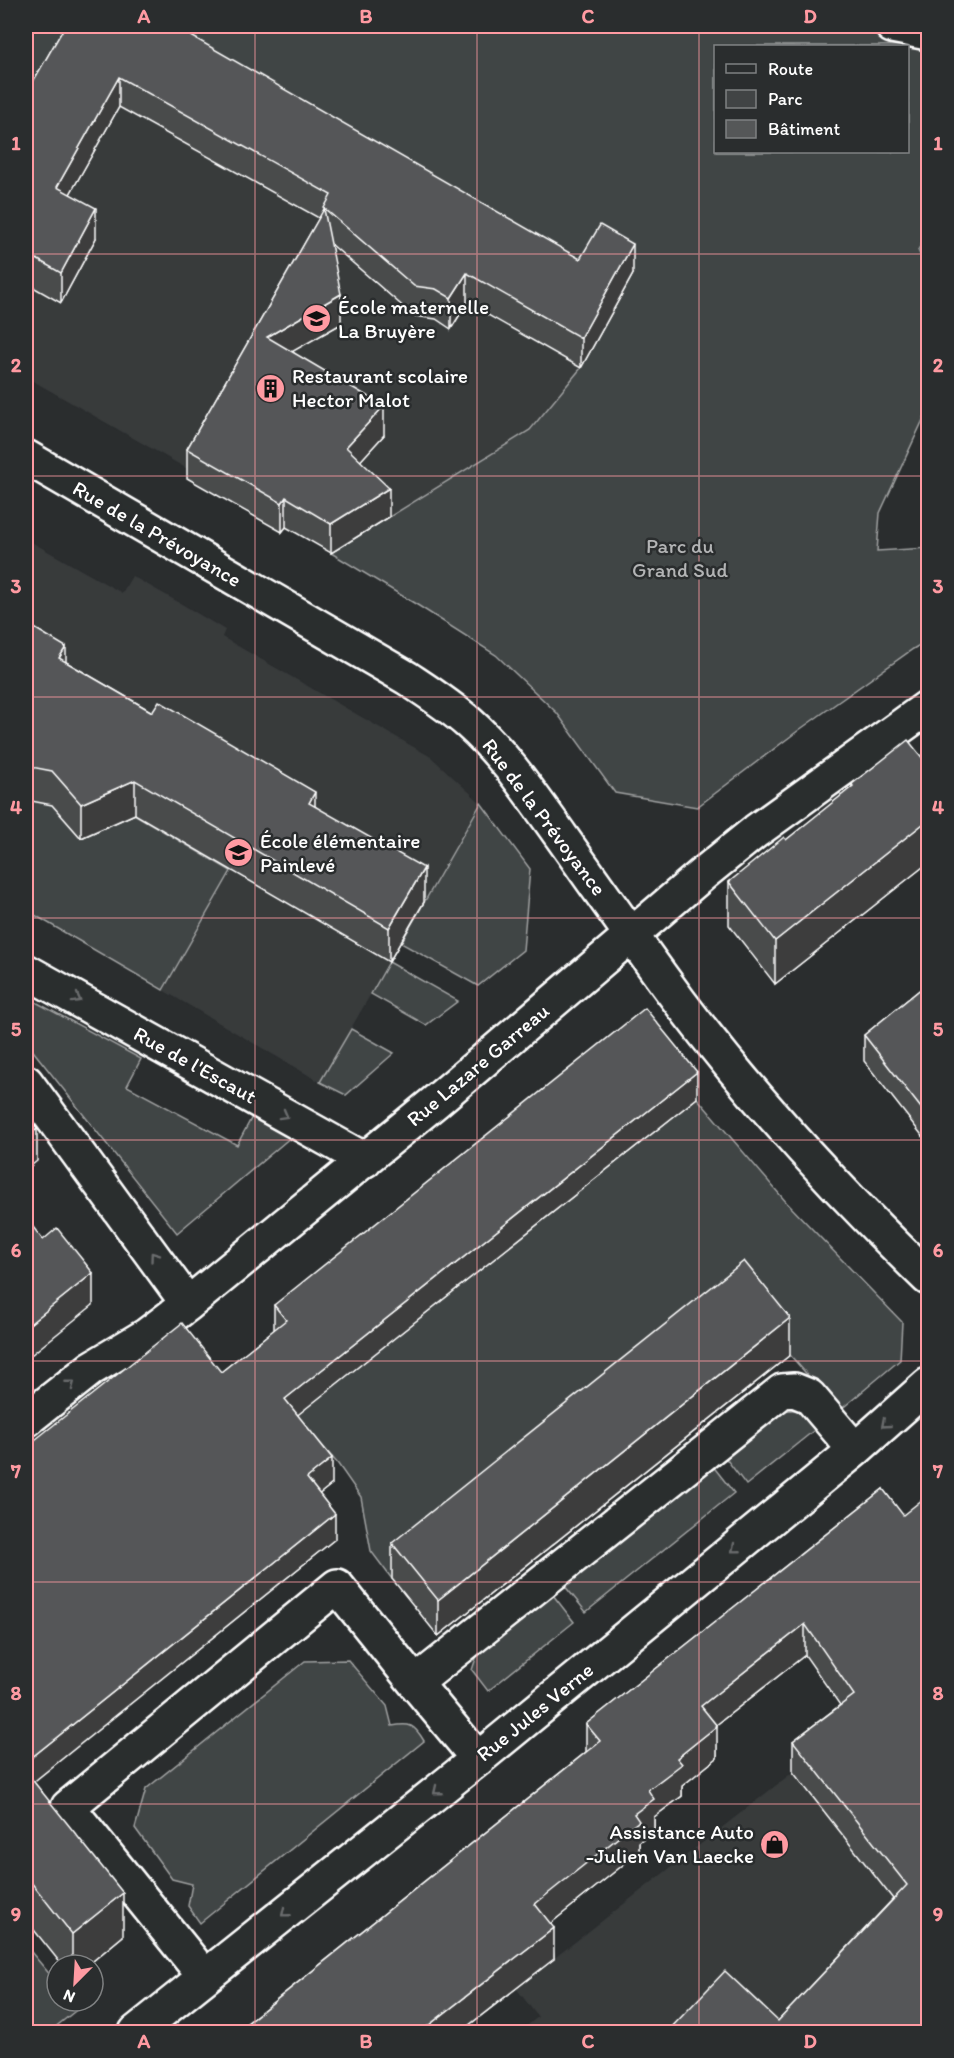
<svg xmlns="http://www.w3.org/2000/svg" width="954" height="2058" font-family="Itim,sans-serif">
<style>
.built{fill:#373a3b}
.green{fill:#414445;stroke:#a0a2a2;stroke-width:1.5;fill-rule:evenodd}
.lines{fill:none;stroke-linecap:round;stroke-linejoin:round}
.minor-casing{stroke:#fff;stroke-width:38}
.minor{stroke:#2a2d2e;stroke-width:33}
.wall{fill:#494b4c;stroke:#fff;stroke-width:1.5}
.shaded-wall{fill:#3c3d3e;stroke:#fff;stroke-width:1.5}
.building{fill:#555758;stroke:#fff;stroke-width:1.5}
.oneway{stroke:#6a6c6d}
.grid{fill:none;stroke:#ff9aa2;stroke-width:1.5;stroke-opacity:0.55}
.labels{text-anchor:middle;stroke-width:5;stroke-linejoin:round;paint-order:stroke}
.poi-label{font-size:21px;fill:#fff;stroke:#2a2d2e;text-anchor:start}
.street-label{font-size:21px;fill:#fff;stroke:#2a2d2e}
.park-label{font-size:21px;fill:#b3b4b5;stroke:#2a2d2e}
.neatline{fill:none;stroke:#ff9aa2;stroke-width:2}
.grid-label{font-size:20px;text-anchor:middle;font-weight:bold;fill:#ff9aa2}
</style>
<rect width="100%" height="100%" fill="#2a2d2e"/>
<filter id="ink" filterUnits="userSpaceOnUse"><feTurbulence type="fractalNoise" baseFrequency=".0167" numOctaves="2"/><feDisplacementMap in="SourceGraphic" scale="12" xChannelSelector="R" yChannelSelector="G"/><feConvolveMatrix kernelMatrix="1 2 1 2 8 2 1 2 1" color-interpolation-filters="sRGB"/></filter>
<g filter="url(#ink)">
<path class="built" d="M82 26 633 274 581 368 530 430 331 553 286 527 282 532 191 471 26 377V124Z
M26 539 122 593 132 576 180 603 225 630 222 637 431 757 481 803 320 1082 26 910Z
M793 1772 907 1917 797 2032H519L538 2017 516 1988Z"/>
<path class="green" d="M28 26H82L26 124V28Z
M172 26H928V233L918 250 928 273V409L880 513 877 551 928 548V640L913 649 799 730 697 807 615 793 557 713 496 655 419 606 331 553 530 430 581 368 633 274 580 289ZM716 46H908V152H716Z
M26 800 129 811 231 871 163 990 26 910Z
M481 803 530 869 523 950 478 986 401 943Z
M389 962 458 1001 426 1025 371 994Z
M32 1000 141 1059 127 1086 237 1145 252 1117 291 1137 177 1233 26 1042V1006Z
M351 1029 394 1053 346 1095 320 1082Z
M697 1098 787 1203 902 1322 900 1360 839 1411 790 1355 392 1579 371 1551 361 1497 338 1464 296 1415Z
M802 1409 817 1428 746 1485 724 1456 780 1411Z
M712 1465 734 1493 586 1612 564 1585Z
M553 1595 574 1622 488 1691 472 1670 477 1655Z
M348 1660 387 1706 392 1726C410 1723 414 1724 424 1741L200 1923 188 1906 192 1884 172 1879 135 1828 146 1789 305 1661Z
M26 1946 57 1983V2001H72L79 2008 49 2032H26Z"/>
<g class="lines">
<defs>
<path id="minor" d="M892 26 928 33
M26 457 407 678C428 692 450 706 469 723 505 755 533 797 561 836 600 891 639 947 680 1002 755 1101 839 1192 928 1278
M26 971 365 1160
M26 1082 188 1304
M26 1420 92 1368 147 1335 188 1304 435 1102 704 873 756 831 928 707
M478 1759 415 1683 782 1391 794 1390 809 1396 855 1450
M205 1977 68 1807 337 1586 415 1683
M136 2032 478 1759 855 1450 928 1385"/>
</defs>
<use href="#minor" class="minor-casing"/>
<use href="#minor" class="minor"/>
</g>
<path class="wall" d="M65 26 580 259 633 274 581 368 467 303 451 329 436 319 414 316 331 244 341 324 292 351 384 435 360 461 389 517 331 553 286 527 282 532 187 478V449L319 218 119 107 70 194 96 238 61 303 26 283V94Z
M26 623 66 662 315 806 424 902 389 962 135 814 81 838 52 805 26 800Z
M928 765V863L775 984 729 925V882L786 840 852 788V784Z
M928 983V1143L864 1061V1035Z
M697 1098 297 1415 332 1484 319 1494 335 1539 33 1781 123 1936 88 1965H62L26 1920V1447L221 1372 274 1330V1305Z
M790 1355 438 1636 392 1579V1543Z
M883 1489 928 2032 778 2021 893 1899 793 1772V1741L840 1705 805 1655 716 1725 717 1758 682 1786V1796L654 1817V1830L639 1842V1852L551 1923 554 1959 460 2032H236L586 1752V1724Z"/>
<path class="shaded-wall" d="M119 77V107L57 217V187Z
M96 208V238L61 303V273Z
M633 244V274L581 368V338Z
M467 273V303L451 329V298Z
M341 294V324L267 366V337Z
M384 406V435L346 477V447Z
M389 488V517L331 553V524Z
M286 497V527L282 532V503Z
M66 647V681L59 658Z
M135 780V814L81 838V804Z
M315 792V826L309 803Z
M928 820V863L775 984V941Z
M424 868V902L389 962V928Z
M697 1072V1098L285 1425V1399Z
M37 1129V1161L26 1170V1137Z
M93 1273V1305L26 1359V1327Z
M790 1318V1355L438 1636V1600Z
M332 1458V1484L307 1504V1478Z
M335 1514V1539L26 1788V1762Z
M805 1624V1655L701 1737V1706Z
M717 1726V1758L682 1786V1796L654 1817V1830L639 1842V1852L535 1936V1904L634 1814 648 1790 677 1758Z
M123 1893V1936L88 1965H72V1934Z
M554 1928V1959L460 2032H420Z"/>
<path class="building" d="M65 26H174L580 259 600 225 633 244 581 338 467 273 451 298 436 289 414 286 324 208 331 195 119 77 57 187 96 208 61 273 26 253V94Z
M324 209 341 294 267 337 384 406 346 447 389 488 331 524 286 497 282 503 187 449Z
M26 623 66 647 59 658 152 712 159 701 315 792 309 803 424 868 389 928 135 780 81 804 52 771 26 766Z
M908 740 928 765V820L775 941 729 882 784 837 786 840 853 786 852 784Z
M928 983V1117L864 1035Z
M645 1008 697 1072 285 1399 332 1458 307 1478 335 1514 26 1762V1447L182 1323 221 1372 286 1320 274 1305Z
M26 1114 37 1129 26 1137Z
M26 1218 43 1240 57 1228 93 1273 26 1327Z
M744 1261 790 1318 438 1600 392 1543Z
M883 1489 903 1515 928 1495V2032H667L725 1971 778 2021 907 1885 793 1741 854 1695 805 1624 701 1706 717 1726 677 1758 682 1764 648 1790 654 1799 634 1814 639 1821 535 1904 554 1928 420 2032H236L600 1741 586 1724Z
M30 1777 123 1893 72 1934 26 1876V1781Z"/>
<defs><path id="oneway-chevron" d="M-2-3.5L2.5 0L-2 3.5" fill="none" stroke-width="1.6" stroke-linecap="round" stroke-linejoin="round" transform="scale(1.5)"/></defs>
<g class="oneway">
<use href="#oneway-chevron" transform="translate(77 999) rotate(29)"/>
<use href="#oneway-chevron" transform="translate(284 1115) rotate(29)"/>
<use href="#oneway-chevron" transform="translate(154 1256) rotate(-126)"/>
<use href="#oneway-chevron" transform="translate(71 1384) rotate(-38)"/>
<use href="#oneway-chevron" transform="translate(885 1424) rotate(139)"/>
<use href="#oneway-chevron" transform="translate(735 1549) rotate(141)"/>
<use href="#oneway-chevron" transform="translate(437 1791) rotate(141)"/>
<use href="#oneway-chevron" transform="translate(285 1913) rotate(141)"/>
</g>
</g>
<path class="grid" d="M255 26V2032M477 26V2032M699 26V2032M26 254H928M26 476H928M26 697H928M26 918H928M26 1140H928M26 1361H928M26 1582H928M26 1804H928"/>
<defs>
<symbol id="school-disc" viewBox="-11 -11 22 22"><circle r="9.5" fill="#ff9aa2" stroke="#2a2d2e"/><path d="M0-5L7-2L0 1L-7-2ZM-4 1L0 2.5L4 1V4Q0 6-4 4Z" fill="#111"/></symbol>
<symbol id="building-disc" viewBox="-11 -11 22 22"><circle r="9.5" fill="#ff9aa2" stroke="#2a2d2e"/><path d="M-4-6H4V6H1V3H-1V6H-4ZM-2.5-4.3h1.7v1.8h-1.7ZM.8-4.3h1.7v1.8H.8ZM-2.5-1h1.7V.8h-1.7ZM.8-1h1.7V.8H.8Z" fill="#111"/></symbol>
<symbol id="shop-disc" viewBox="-11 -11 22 22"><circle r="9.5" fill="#ff9aa2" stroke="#2a2d2e"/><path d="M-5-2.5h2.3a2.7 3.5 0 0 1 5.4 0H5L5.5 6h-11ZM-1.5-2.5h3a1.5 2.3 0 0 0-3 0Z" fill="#111"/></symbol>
</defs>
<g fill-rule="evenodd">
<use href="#school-disc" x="300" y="302" width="33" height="33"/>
<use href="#building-disc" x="254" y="372" width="33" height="33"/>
<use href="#school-disc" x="222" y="836" width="33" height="33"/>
<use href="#shop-disc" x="758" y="1828" width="33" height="33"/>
</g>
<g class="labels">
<g class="poi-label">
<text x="338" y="314">École maternelle<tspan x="338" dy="24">La Bruyère</tspan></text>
<text x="292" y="383">Restaurant scolaire<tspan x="292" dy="24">Hector Malot</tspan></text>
<text x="260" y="848">École élémentaire<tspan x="260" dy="24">Painlevé</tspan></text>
<text x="754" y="1839" text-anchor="end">Assistance Auto<tspan x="754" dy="24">-Julien Van Laecke</tspan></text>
</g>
<g class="street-label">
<text transform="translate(157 534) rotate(30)" y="7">Rue de la Prévoyance</text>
<text transform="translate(544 817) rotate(53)" y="7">Rue de la Prévoyance</text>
<text transform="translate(195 1065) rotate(29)" y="7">Rue de l'Escaut</text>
<text transform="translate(478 1065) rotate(-40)" y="7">Rue Lazare Garreau</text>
<text transform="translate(535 1712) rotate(-39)" y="7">Rue Jules Verne</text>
</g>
<g class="park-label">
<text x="680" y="553">Parc du<tspan x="680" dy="24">Grand Sud</tspan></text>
</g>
</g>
<rect width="954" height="2058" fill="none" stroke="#2a2d2e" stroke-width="66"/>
<rect x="714" y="45" width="195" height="108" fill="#2a2d2e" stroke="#7f8182" stroke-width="1.5"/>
<rect x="726" y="64" width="30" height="9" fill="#2a2d2e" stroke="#7f8182" stroke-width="1.5"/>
<text x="768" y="75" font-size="18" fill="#ffffff">Route</text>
<rect x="726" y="90" width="30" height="18" fill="#414445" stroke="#7f8182" stroke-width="1.5"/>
<text x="768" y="105" font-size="18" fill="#ffffff">Parc</text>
<rect x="726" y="120" width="30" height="18" fill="#555758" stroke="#7f8182" stroke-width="1.5"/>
<text x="768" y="135" font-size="18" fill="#ffffff">Bâtiment</text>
<g transform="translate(75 1983) rotate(204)"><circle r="28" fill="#2a2d2e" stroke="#7f8182" stroke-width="1.5"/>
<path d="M0-4.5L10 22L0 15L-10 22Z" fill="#ff9aa2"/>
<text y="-9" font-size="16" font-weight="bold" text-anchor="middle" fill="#ffffff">N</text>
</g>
<rect x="33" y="33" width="888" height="1992" class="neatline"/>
<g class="grid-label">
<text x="144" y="23">A</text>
<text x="366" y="23">B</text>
<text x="588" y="23">C</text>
<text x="810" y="23">D</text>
<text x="16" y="150">1</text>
<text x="938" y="150">1</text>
<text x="16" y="372">2</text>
<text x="938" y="372">2</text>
<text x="16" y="593">3</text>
<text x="938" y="593">3</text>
<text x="16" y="814">4</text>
<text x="938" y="814">4</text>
<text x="16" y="1036">5</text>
<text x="938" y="1036">5</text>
<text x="16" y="1257">6</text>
<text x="938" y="1257">6</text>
<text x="16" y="1478">7</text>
<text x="938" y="1478">7</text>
<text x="16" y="1700">8</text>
<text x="938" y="1700">8</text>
<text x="16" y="1921">9</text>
<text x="938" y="1921">9</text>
<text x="144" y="2048">A</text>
<text x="366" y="2048">B</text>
<text x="588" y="2048">C</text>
<text x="810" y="2048">D</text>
</g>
</svg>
